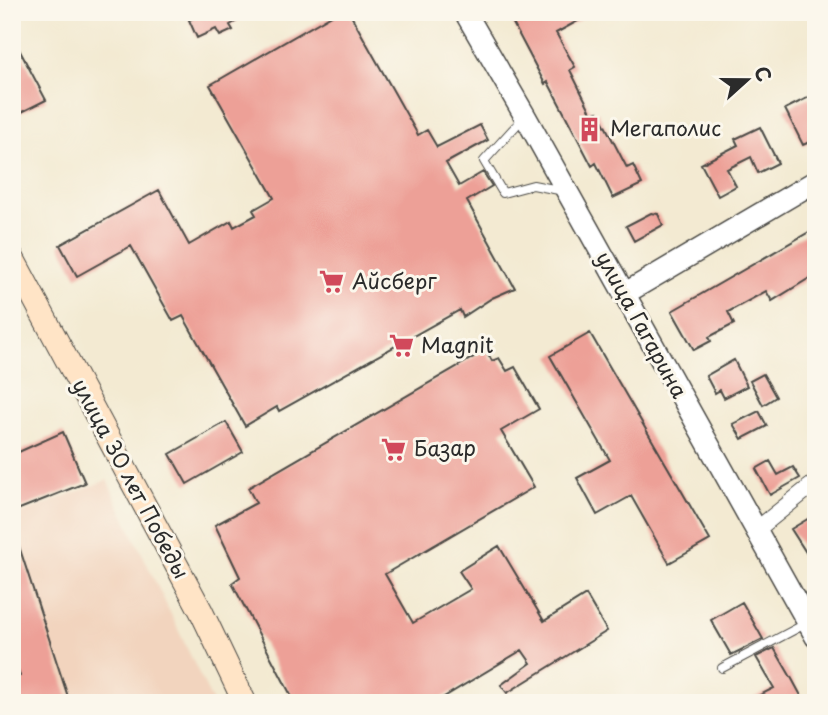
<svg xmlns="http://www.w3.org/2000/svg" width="828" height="715" font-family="'Playpen Sans',sans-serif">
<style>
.built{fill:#f2d4be}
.building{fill:#eda097}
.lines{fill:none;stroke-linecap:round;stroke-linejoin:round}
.service-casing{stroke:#494844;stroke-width:10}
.minor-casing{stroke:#494844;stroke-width:18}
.tertiary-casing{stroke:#494844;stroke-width:24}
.secondary-casing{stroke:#494844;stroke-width:25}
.service{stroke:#fff;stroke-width:8}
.minor{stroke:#fff;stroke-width:16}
.tertiary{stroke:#fff;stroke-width:21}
.secondary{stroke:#ffe4c6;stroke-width:23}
.labels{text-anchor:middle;stroke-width:6;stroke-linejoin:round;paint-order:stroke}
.poi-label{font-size:21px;fill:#2b2b2b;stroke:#fbf7ec;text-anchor:start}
.street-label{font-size:21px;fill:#2b2b2b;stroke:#fbf7ec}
</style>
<rect width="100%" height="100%" fill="#fbf7ec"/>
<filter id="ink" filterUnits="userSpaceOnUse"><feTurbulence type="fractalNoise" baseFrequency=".0143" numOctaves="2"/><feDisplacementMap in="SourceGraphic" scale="14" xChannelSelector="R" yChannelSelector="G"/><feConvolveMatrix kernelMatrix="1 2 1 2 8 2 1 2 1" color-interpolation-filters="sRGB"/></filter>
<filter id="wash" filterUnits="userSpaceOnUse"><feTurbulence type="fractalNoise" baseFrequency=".00686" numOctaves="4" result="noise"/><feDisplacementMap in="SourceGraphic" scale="28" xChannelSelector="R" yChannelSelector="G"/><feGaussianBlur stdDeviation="1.57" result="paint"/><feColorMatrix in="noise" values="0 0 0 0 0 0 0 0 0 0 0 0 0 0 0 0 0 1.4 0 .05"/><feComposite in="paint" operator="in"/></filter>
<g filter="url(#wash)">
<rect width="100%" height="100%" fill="#f3ead2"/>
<path class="built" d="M107 480 213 703H67L12 545V517Z"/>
<g id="blocks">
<path class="building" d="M204 12H253L230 25 233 30 220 36 216 29 197 38 189 20Z
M337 12H349L418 135 427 130 437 147 480 125 488 140 446 163 459 186 483 172 492 186 467 201 515 288 492 298 463 317 460 310 279 411 277 407 245 426 183 316 173 321 131 246 77 276 60 245 159 190 189 245 231 221 234 227 256 215 253 210 274 198 210 85Z
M507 12H594L556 33 575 67 570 70 592 114 598 112 627 168 633 165 642 184 613 198 596 163 592 166 548 82 545 84Z
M12 36 46 100 12 117Z
M809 97 816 110V139L803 145 785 109Z
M760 127 778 163 758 173 751 157 727 169 736 186 718 196 701 164 738 145 735 139Z
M651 213 658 214 663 225 634 241 626 226Z
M816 228V274L772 301 766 291 728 312 734 324 709 337 711 341 694 350 672 311Z
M590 333 710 540 669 563 631 496 597 515 577 478 610 460 550 356Z
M486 350 492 361 499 358 507 371 515 367 539 409 501 431 534 487 385 574 413 623 471 589 459 571 499 546 544 621 586 595 607 631 507 693 501 685 531 663 522 650 434 703H295L232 583 240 577 215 525 256 503 248 488Z
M734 360 747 386 724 398 720 390 715 393 706 376Z
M763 374 776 397 763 405 750 381Z
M759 411 767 426 742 439 733 424Z
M226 422 243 452 187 484 170 454Z
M63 432 85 483 12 512V455Z
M770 461 778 475 793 467 800 478 770 495 756 469Z
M816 514V568L791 529Z
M12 534H15L70 703H12V679L20 676 12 655Z
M742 602 763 639 731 655 711 620Z
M774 648 792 679 805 703H744L774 688 756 657Z"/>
</g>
</g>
<g filter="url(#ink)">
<use href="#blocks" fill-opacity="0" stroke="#494844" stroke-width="2"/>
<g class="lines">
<defs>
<path id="service" d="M523 118 484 161 503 193 533 185 564 191
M722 668 807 623"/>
<path id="minor" d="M755 531 816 482"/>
<path id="tertiary" d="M465 12 525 116 816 637
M624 294 816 181"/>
<path id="secondary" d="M12 257 201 611 245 703"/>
</defs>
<use href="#service" class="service-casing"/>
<use href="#minor" class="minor-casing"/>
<use href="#tertiary" class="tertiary-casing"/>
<use href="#secondary" class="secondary-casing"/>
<use href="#service" class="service"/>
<use href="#minor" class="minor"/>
<use href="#tertiary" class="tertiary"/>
<use href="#secondary" class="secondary"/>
</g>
</g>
<defs>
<symbol id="building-bare" viewBox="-9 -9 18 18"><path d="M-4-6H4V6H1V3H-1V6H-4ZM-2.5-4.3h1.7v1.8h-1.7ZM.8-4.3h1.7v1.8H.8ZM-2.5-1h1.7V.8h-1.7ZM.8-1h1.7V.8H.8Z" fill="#d1495b" stroke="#fbf7ec" stroke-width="2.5" paint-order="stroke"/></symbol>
<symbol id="supermarket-bare" viewBox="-9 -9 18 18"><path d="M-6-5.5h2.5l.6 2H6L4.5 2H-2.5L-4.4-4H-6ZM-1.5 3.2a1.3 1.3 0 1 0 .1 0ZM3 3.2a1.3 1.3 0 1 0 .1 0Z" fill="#d1495b" stroke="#fbf7ec" stroke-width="2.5" paint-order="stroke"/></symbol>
</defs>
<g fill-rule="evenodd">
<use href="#building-bare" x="572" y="112" width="35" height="35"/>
<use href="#supermarket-bare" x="314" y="264" width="35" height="35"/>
<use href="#supermarket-bare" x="384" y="328" width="35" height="35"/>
<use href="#supermarket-bare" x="376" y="432" width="35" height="35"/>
</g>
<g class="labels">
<g class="poi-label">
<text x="610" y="136">Мегаполис</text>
<text x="352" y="289">Айсберг</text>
<text x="421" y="353">Magnit</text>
<text x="414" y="456">Базар</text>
</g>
<g class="street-label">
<text transform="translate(641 325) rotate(61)" y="7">улица Гагарина</text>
<text transform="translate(130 479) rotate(62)" y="7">улица 30 лет Победы</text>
</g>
</g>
<rect width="828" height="715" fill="none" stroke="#fbf7ec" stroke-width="42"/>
<g transform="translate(747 80) rotate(69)" stroke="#fbf7ec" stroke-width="5" paint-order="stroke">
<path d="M0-5L12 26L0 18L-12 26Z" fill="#2b2b2b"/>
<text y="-10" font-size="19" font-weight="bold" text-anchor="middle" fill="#2b2b2b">С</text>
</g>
</svg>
